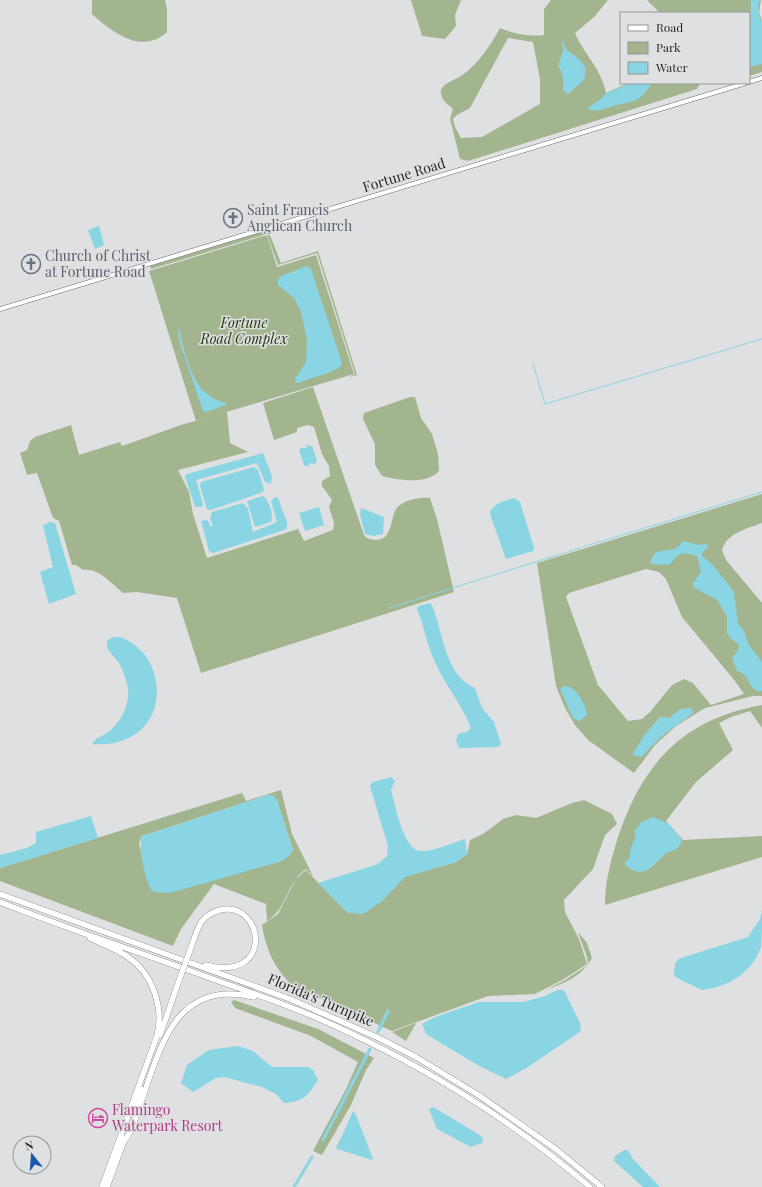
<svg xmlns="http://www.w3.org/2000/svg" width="762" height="1187" font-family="'Playfair Display',serif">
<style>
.green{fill:#a3b58f;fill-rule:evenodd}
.water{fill:#89d5e3}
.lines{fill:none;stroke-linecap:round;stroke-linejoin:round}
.stream{stroke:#89d5e3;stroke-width:1}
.canal{stroke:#89d5e3;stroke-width:3}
.tertiary-casing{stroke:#696a6b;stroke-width:5}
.motorway-casing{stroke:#696a6b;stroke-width:6}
.tertiary{stroke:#fff;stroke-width:4}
.motorway{stroke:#fff;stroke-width:5.5}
.motorway-bridge-casing{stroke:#696a6b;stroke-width:6;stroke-linecap:butt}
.motorway-bridge{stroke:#fff;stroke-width:5.5}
.labels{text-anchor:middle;stroke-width:3;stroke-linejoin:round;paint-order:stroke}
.street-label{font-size:14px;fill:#272727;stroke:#dfe0e1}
.worship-label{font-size:14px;fill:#5b616d;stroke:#dfe0e1;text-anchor:start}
.park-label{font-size:14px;font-style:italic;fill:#26360f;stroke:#dfe0e1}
.hotel-label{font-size:14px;fill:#b23c85;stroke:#dfe0e1;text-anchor:start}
</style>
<rect width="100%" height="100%" fill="#dfe0e1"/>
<path class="green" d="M92 0H165L167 9V32C142 55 113 33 92 14Z
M411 0H461L455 15 456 26 445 39 422 36Z
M551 0H608L594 17 575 33C584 54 602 70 606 93L628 83H700L697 89 468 161 460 159 450 119 453 109C448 105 439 98 441 90 444 82 458 79 464 74 479 62 491 45 500 28 514 34 528 37 544 35V9ZM508 38 533 42 540 79V104L482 137 461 138 455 127 453 119 457 115 470 108Z
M647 0H761L759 12 762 21V72L749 76V13H660Z
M268 230 281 263 318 251 357 375 349 377 355 374 317 253 278 265 267 234 151 269 150 266Z
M267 235 277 267 316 255 354 374 196 421 149 271Z
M313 387 364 535C367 539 370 539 375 540 396 540 388 513 400 505 408 499 421 497 430 498L437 519 454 592 201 673 177 598 137 592 123 593C111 583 99 568 83 570L76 565H72L59 521 53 518 37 473 27 475 20 453 27 450 30 441 35 437 71 425 79 455 120 442 122 446 181 425 227 412 230 443 248 452 178 470 189 492 193 514 207 558 298 529 304 541 333 530 334 523 329 507 332 500 322 486V481L330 476 329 466 322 454 314 427 308 425 297 428V432L274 440 263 403Z
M410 397H415L421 418 432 434 438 454 439 471C427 485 398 480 382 476L375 465V444L363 419 364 413Z
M762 494V523C746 529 727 533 722 550L726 560 762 603V696H753L705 708 676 726 655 745 634 773 588 740 575 725 565 708 556 686 537 563ZM646 569 659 572 666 579 682 617 735 681 744 694 711 705 693 683 684 679 672 685 650 712 642 719 628 721 598 685 566 597 569 593Z
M762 705V728L750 711 731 717 719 723 733 750 696 782 666 821 683 840 762 836V857L605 905C605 881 611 860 618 837 643 763 683 719 762 705Z
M281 790 292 834 313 876 306 869C287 882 287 909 267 921L266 904 214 884 181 929 173 946 0 881V868L242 793 246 801ZM268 795 277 800 293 850 282 861 243 871 148 879 139 844 142 836Z
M584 800 612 814 617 824 605 835 593 869 564 900 565 912 579 939 587 964 564 979 535 994 488 996 392 1031 294 987C275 970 266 950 262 925L278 914 296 879 306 870 348 913 381 902 404 877 456 862 467 854 470 840 483 834 503 819 516 815 536 818 572 803Z
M578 932 587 943 592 958C580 978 566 982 546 990L565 980 588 965 587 957Z
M234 1000 318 1029 374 1058 366 1070 351 1105 322 1155 313 1151 346 1089 358 1062 311 1036 235 1008 231 1002Z
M416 1023 406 1041 392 1032Z"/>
<path class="water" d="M751 0H760C757 8 758 15 762 22V64L749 67Z
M562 40 566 49 581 61 586 69 584 80 568 94 563 90C563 82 564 74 558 66L563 51Z
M630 83H649L650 85C641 102 633 101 617 105 604 108 601 113 587 109L602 98 605 94Z
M99 226 104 245 95 249 88 230Z
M307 266 311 269 342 363 341 366C329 375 312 377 299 383L296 382 295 379 306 362 307 340 301 312 294 298 278 285V280L281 276Z
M178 329 180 330C182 347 192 382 206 393 212 399 220 401 228 404L206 412 203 411 180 343Z
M307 445 312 446 317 461 315 464 311 463 307 467 304 465 299 450 301 448H306Z
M263 453 272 476 271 484 265 482 257 463 196 480 203 504 202 507H195L185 476 187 474Z
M254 467 258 470 264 489 263 492 211 510 207 509 200 486 201 482Z
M263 496C269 500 274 515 271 522L255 527 247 501Z
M275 497 278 498 287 522V529L213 553 209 551 201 521 208 520 210 526H213L210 518 212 512 243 503 248 509 253 532 277 522 271 501Z
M514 498 520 502 534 548 533 551 506 559 490 514C492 503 504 501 514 498Z
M319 507 324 525 305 531 299 513Z
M361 508 384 517 383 534 373 536 365 534 360 514Z
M50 522 55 523 76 594 49 604 40 572 53 567 43 525Z
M684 541 698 545 707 544 708 547 702 553V556L713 565 734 592 738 624 743 629 749 645 762 662V691C750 692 750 679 743 674 741 672 739 672 737 671L732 658 738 651 739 645 731 639 727 633V616L717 600 693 587V583L701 572 697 556 685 553 678 555 669 565 651 564V560L656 552 675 549Z
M430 603C434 608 435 615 437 620 444 644 450 678 475 688L482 708 494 722 501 744 498 747 459 748 456 741 458 734 467 732 471 728C462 704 445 686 435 662 427 645 424 626 417 609L419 606Z
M114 637C122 636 129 641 136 646 158 663 164 700 147 723 134 740 112 746 92 744 95 738 101 737 107 733 120 724 130 705 128 688 126 680 124 672 120 665 117 658 107 652 107 645 106 640 110 638 114 637Z
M564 686C576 686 586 704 587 715L580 721 573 718 560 689Z
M691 708 693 711 692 714 663 735 641 757 632 755 645 734 660 717 669 718 680 709Z
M391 777 395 781 391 790C395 804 403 849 420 851 432 852 453 843 465 839L467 854 456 862 405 877 381 902 363 914 348 913 318 883 378 864 387 856 388 846 370 786 373 782Z
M268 795H273L277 800 293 850 290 855 282 861 170 893 153 892C145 882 138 848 142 836Z
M91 816 98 838 0 868V855L27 848 36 843V832Z
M653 817 669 824 682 840C679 852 670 849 663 856 650 869 643 879 625 865V862L630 857C629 847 637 839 635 830L642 822Z
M762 910C762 921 762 937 761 947 752 973 728 987 702 990 695 986 678 980 674 975L675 964 678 959 748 937 760 919Z
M557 990H564L580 1023 581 1031 528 1067 506 1079 479 1066 426 1034 422 1024 435 1017 479 1002H523L545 996Z
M238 1046 253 1051 272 1067H309L313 1070 318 1080C308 1095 304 1102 284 1103L276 1094 262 1087 224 1077 216 1078 193 1092 181 1083 187 1065 209 1050Z
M433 1107 478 1134 483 1138 482 1143 471 1147 437 1129 429 1109Z
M353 1111 356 1115 373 1159 372 1160 337 1149 336 1147 344 1132Z
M624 1150H628L633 1159 660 1187H643L614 1161 615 1156Z"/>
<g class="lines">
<path class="stream" d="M533 363 545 404 762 339
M583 547 762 492
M389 608 580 548"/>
<path class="canal" d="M378 1032 388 1011
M323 1140 370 1049
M294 1187 312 1157"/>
<defs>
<path id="tertiary" d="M749 82 762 78
M0 309 746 83"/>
<path id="motorway" d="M0 894 290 999 381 1039 416 1057 480 1096 557 1150 602 1187
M0 902C73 931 148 955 221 982 253 993 284 1004 315 1017 414 1060 507 1116 590 1187
M90 938C103 944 117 949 128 957 153 974 164 1008 157 1036L102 1187
M189 953C193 943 196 930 202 921 206 916 213 912 220 910 264 900 275 983 206 965
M160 1035 181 975
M134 1109 141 1089
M124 1141C132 1133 135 1118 139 1108 160 1049 174 978 254 997
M107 1187 125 1138"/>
</defs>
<use href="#tertiary" class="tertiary-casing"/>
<use href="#motorway" class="motorway-casing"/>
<use href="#tertiary" class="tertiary"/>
<use href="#motorway" class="motorway"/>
<defs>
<path id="motorway-bridge" d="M181 975 189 953"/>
</defs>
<use href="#motorway-bridge" class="motorway-bridge-casing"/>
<use href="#motorway-bridge" class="motorway-bridge"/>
</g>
<defs>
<symbol id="church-ring" viewBox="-11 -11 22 22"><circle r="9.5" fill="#dfe0e1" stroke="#6b7280" stroke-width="1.5"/><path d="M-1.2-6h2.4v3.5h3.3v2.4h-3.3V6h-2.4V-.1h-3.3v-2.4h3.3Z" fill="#6b7280"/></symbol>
<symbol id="hotel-ring" viewBox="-11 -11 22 22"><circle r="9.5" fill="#dfe0e1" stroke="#d1479c" stroke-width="1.5"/><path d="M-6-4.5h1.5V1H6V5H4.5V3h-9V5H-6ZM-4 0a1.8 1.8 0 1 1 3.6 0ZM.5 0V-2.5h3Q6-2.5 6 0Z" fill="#d1479c"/></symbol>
</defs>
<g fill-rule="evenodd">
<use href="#church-ring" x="222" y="207" width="22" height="22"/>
<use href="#church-ring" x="20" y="253" width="22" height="22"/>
<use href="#hotel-ring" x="87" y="1107" width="22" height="22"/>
</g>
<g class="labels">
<g class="street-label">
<text transform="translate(404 175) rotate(-17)" y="5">Fortune Road</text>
<text transform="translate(321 1000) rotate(23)" y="5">Florida's Turnpike</text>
</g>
<g class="worship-label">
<text x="247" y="215">Saint Francis<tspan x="247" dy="16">Anglican Church</tspan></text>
<text x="45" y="261">Church of Christ<tspan x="45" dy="16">at Fortune Road</tspan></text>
</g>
<g class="park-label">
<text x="244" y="328">Fortune<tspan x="244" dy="16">Road Complex</tspan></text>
</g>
<g class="hotel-label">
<text x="112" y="1115">Flamingo<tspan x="112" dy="16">Waterpark Resort</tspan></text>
</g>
</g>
<rect x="620" y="12" width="130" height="72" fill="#dfe0e1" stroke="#959697"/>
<rect x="628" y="25" width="20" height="6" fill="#ffffff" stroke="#959697"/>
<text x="656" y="32" font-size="12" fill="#272727">Road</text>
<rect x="628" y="42" width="20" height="12" fill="#a3b58f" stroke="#959697"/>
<text x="656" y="52" font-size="12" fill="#272727">Park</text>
<rect x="628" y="62" width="20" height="12" fill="#89d5e3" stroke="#959697"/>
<text x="656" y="72" font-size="12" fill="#272727">Water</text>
<g transform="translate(32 1155) rotate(343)"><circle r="19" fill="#dfe0e1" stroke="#959697"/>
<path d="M0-3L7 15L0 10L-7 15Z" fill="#1959a9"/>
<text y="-6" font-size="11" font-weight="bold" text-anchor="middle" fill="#272727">N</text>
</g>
</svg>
